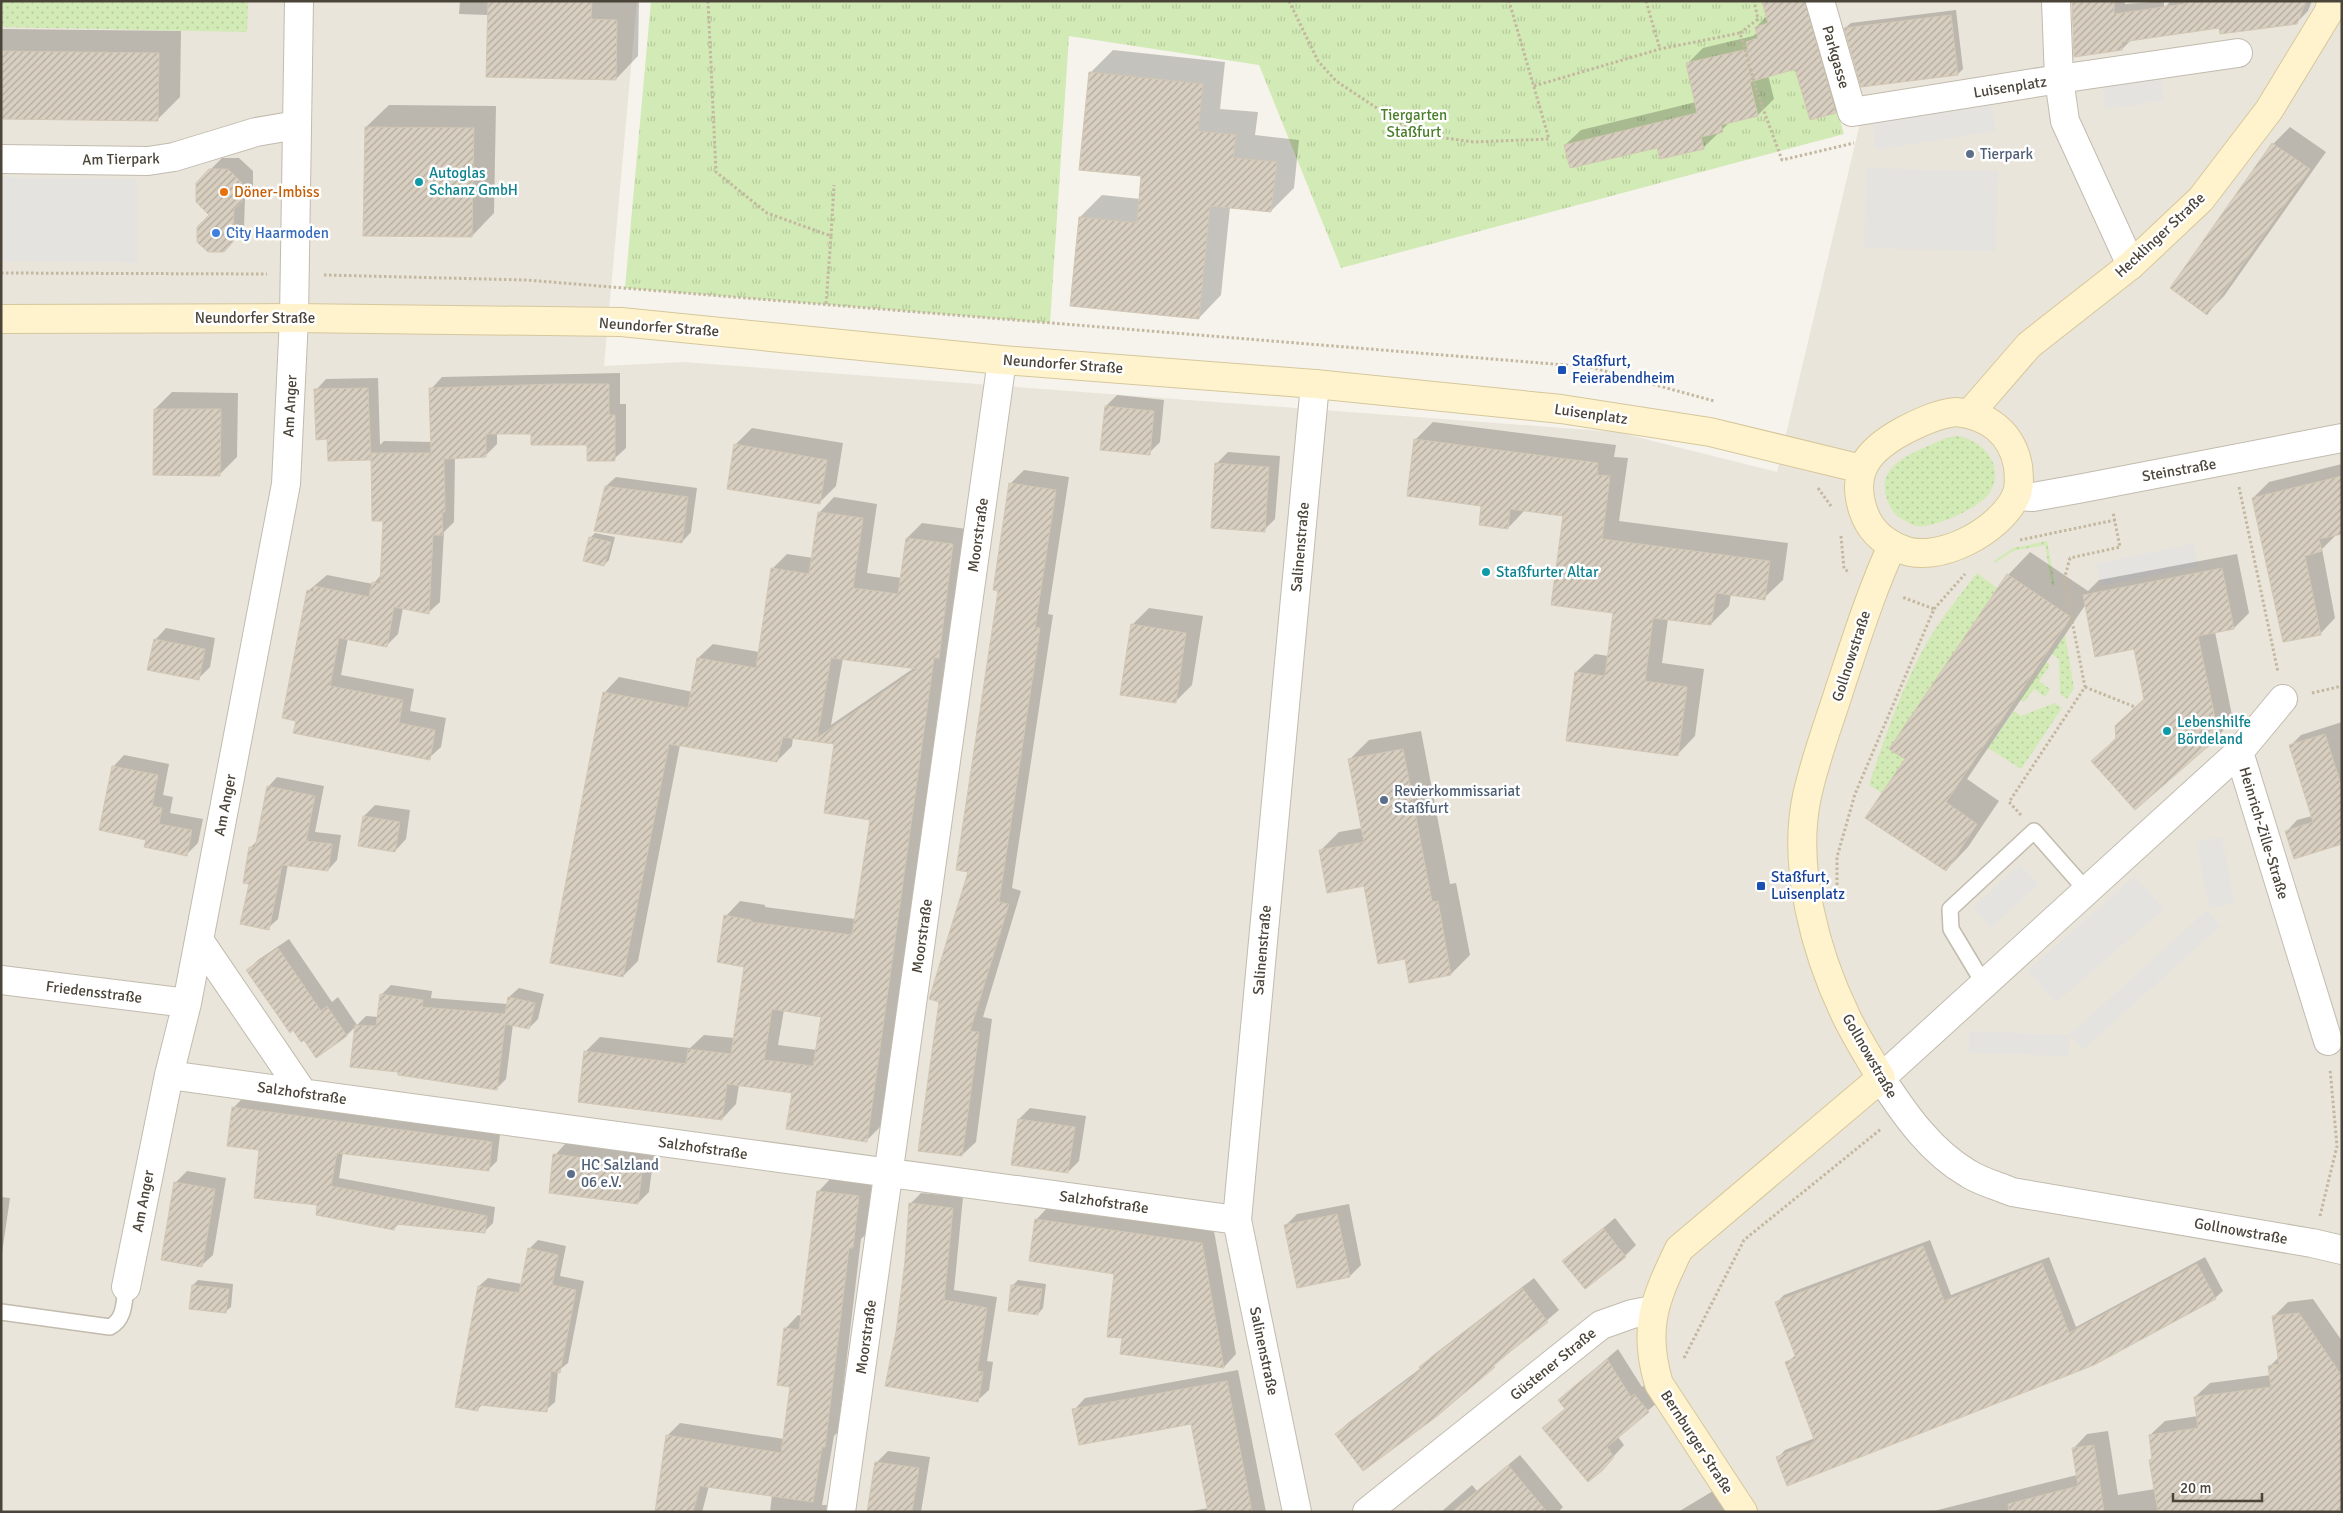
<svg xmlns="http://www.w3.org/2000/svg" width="2343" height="1513" font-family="Signika,sans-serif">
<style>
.residential{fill:#eae5da}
.grass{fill:url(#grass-dots)}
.park{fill:url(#park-tufts)}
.parking{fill:#e5e3e0}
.shadow{fill:#0003;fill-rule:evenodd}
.building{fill:url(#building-hatch);stroke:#d3c7b4;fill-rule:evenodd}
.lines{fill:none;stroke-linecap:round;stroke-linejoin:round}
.service-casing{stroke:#c2bbae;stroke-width:18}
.minor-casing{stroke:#c2bbae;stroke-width:30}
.secondary-casing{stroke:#d6c79b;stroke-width:30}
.path{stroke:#c4b79f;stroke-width:3;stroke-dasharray:2.5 2.5;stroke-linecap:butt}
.service{stroke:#fff;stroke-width:15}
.minor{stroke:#fff;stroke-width:28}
.secondary{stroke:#fff3cd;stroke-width:28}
.service-dot{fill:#5c6f8a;stroke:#fff;stroke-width:2}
.culture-dot{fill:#0f9aa8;stroke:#fff;stroke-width:2}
.food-dot{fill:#e8710a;stroke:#fff;stroke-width:2}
.shop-dot{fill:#3f7fe0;stroke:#fff;stroke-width:2}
.transit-dot{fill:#1a4fb4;stroke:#fff;stroke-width:2}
.labels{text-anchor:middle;stroke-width:5;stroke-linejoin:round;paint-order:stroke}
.street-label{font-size:15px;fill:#4b4439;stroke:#fff}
.park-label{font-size:15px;fill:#4a7f2a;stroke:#fff}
.service-label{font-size:15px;fill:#4e5e75;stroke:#fff;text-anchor:start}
.culture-label{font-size:15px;fill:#0d838f;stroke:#fff;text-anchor:start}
.food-label{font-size:15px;fill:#c56008;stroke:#fff;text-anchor:start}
.shop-label{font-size:15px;fill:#366cbe;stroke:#fff;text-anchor:start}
.transit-label{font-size:15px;fill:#164399;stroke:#fff;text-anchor:start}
</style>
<defs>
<pattern id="grass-dots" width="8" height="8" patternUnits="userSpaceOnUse" patternTransform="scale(1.25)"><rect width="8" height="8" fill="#d2eab5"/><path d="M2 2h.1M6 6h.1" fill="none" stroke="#b6ca9c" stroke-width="1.8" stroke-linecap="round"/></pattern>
<pattern id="park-tufts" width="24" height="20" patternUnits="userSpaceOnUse" patternTransform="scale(1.25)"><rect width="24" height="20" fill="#d2eab5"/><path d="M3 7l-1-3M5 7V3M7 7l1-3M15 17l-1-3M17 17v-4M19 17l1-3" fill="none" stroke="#b6ca9c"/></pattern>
<pattern id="building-hatch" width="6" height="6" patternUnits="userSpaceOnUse" patternTransform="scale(1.25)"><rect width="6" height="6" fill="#d8cfc1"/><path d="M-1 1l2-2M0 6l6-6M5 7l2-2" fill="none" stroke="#b1aa9e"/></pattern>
</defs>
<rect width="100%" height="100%" fill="#f6f3ec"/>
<path class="residential" d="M1 1H637L604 366 683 362 1617 432 1777 472 1861 119 1828 1H2342V1512H1428L1426 1509 1423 1512H1Z"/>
<path class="grass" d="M1 1H248L247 32 1 27Z
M1958 436C1985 441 2007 468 1988 495 1978 508 1933 529 1916 526 1913 525 1909 523 1906 521 1897 518 1892 511 1888 502 1875 471 1902 457 1926 447 1936 442 1946 437 1958 436Z
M2047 541 2055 585 2052 586 2045 545 2013 551 1995 563 1994 561 2013 548Z
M1977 573 1997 588 1889 749 1905 759 1882 793 1869 785C1885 736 1903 684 1929 639 1943 616 1960 595 1977 573Z
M2065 635 2074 688 2067 699 2060 694 2059 659 2052 654Z
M2046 662 2050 665 2039 681 2050 689 2045 697 2034 689 2024 702 2020 700Z
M2055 703 2062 708 2021 769 1988 748 2014 711 2021 716Z"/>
<path class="park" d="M651 1H1806L1844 134 1341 268 1259 65 1069 36 1050 323 625 288Z"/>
<path class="parking" d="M2161 77 2164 101 2105 109 2102 84Z
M1991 104 1996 131 1876 150 1872 124Z
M1866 168 1998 171 1996 251 1864 248Z
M1 177 137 179V263L1 261Z
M2194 543 2198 566 2101 586 2096 564Z
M2222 837 2235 903 2209 908 2196 842Z
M2020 864 2039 884 1991 928 1973 907Z
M2135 876 2164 909 2056 1003 2028 970Z
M2207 910 2221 926 2083 1050 2070 1035 2068 1056 1969 1053V1031L2069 1035Z"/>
<path class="shadow" d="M460 1H639L638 56 616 79 488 15 459 14Z
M1763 1H1825L1851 96 1835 112 1796 67 1768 75 1774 99 1758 115 1731 121 1704 147 1660 158 1658 146 1565 145 1581 130 1696 102 1687 64 1703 48 1753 36 1758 32 1756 27 1767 16Z
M2073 1H2125V4L2164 1V8L2171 1H2312L2308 11 2297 22 2220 27 2131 40 2122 49Z
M1956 10 1963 69 1958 74 1845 28 1851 23Z
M1 29 181 31 180 97 157 120 1 118Z
M1113 50 1225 62 1220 109 1258 112 1255 135 1299 140 1294 188 1271 211 1230 207 1221 295 1199 318 1080 217 1102 195 1140 199 1143 175 1090 73Z
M389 105 496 106 494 213 472 236 366 127Z
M2290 127 2326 152 2224 296 2207 313 2171 288 2273 144Z
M222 158H239L253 171V190L245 197 244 229 223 251 197 183Z
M620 373V404H626V448L614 459 588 444 532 432 497 433V444L486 455 455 457 454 522 444 532 440 602 428 613 403 608 398 634 386 646 348 638 341 675 414 689 410 711 446 718 441 747 429 758 297 720 308 591 327 575 373 584 382 574 384 519 373 456 370 459 328 438 316 390 326 379 378 378 380 445 384 441 432 442 431 389 442 377Z
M172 392 238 393 237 457 220 474 155 409Z
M1117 395 1164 400 1160 442 1149 453 1106 406Z
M1433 422 1616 445 1614 457 1628 458 1619 521 1788 543 1783 580 1764 598 1731 594 1729 606 1711 624 1668 619 1662 663 1704 669 1695 736 1677 755 1576 672 1595 654 1609 656 1614 612 1564 515 1525 510 1508 528 1415 440Z
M752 428 843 443 836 486 819 503 735 445Z
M1228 452 1280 456 1275 519 1264 530 1216 464Z
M2342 464V532L2337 534 2322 549 2335 618 2320 634 2253 498 2269 482Z
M1024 470 1069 477 1048 614 1053 615 1012 888 1021 891 983 1017 992 1019 976 1142 962 1155 970 871 1010 484Z
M616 477 697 488 691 532 682 542 606 486Z
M834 497 877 504 867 573 902 578 907 538 922 523 967 529 953 642 947 648 881 1126 866 1141 794 1092 739 1085 736 1104 722 1119 585 1052 600 1037 690 1048 704 1035 734 1038 745 965 726 916 740 901 765 905V907L855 919 871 819 835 743 793 737 792 746 777 761 680 745 638 961 623 976 551 962 605 692 619 677 693 692 698 658 713 644 759 652 772 569 787 554 813 558 820 512ZM843 658 914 668 831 725ZM784 731 781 746H779ZM784 1010 822 1016 817 1050 778 1045Z
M595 533 615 537 609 560 604 565 590 538Z
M2030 552 2088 591 2099 580 2237 554 2249 613 2234 628 2215 632 2233 720 2218 736 2093 761 2117 737 2145 699 2135 647 2086 604 1967 779 1999 801 1968 847 1946 870 1906 759 2008 575Z
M1149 608 1203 616 1192 685 1175 702 1132 625Z
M166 628 215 638 210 667 198 679 155 640Z
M2342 722V843L2287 831 2297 820 2312 816 2290 746 2301 735Z
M1421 731 1450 884 1456 883 1470 955 1451 974 1406 958 1365 885 1320 851 1339 832 1362 828 1350 759 1369 740Z
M124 755 169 764 163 795 173 797 170 813 203 819 198 843 187 854 147 839 113 767Z
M277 777 324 786 315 832 341 835 337 860 328 870 288 864 278 919 268 928 251 883 250 848 257 841 268 787Z
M375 805 410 810 406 839 395 851 364 816Z
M289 939 332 1002 338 997 357 1025 366 1016 378 1017 381 995 391 985 432 991 431 998 508 1004 509 997 519 988 544 994 538 1019 529 1028 513 1024 506 1079 496 1089 400 1070 352 1066 357 1025 347 1035 317 1056 248 970 258 960Z
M242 1099 500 1134 497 1161 488 1170 343 1152 339 1178 495 1207 493 1223 484 1232 399 1223 394 1229 318 1204 261 1149 233 1108Z
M1030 1108 1086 1116 1079 1161 1068 1172 1019 1119Z
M566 1143 654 1154 649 1192 638 1203 555 1155Z
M187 1171 226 1178 213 1255 201 1266 175 1183Z
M831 1178 872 1183 866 1234 861 1239 838 1432 834 1436 822 1505H827L826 1512H770L772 1495 709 1486 702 1512H657L667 1436 680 1423 784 1439 791 1386 785 1329 798 1315 802 1316 818 1192Z
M921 1193 963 1197 954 1290 997 1297 987 1361 993 1362 989 1390 978 1400 897 1332 906 1261 910 1204Z
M1 1197 10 1198 1 1260Z
M1349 1204 1361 1265 1350 1276 1286 1225 1297 1214Z
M1048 1207 1214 1231 1236 1354 1224 1367 1121 1353 1123 1337 1115 1273 1036 1220Z
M1615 1218 1636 1245 1625 1256 1564 1261Z
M538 1240 566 1246 560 1276 584 1281 568 1363 558 1371 555 1402 546 1410 483 1404 478 1409 479 1286 488 1278 522 1284 529 1249Z
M1930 1240 1951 1295 2049 1257 2076 1327 2205 1257 2223 1291 2215 1298 2093 1364 1778 1458 1785 1450 1815 1438 1786 1363 1796 1355 1777 1302 1784 1295Z
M1534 1278 1559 1310 1435 1416 1336 1434 1348 1423 1421 1368 1432 1356Z
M198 1280 233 1284 231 1307 225 1312 193 1285Z
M1018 1280 1046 1284 1043 1308 1038 1314 1012 1286Z
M2313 1299 2342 1341V1512H1930L2077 1475 2073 1449 2087 1434 2108 1431 2118 1495 2155 1489 2150 1460 2153 1458 2150 1435 2165 1421 2198 1416 2195 1397 2210 1383 2271 1375 2270 1366 2279 1357 2273 1317 2288 1302Z
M1618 1349 1642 1387 1645 1385 1659 1401 1618 1437 1624 1445 1602 1469 1544 1428 1566 1408 1559 1400Z
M1238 1370 1266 1512H1186L1208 1508 1192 1423 1074 1410 1085 1398Z
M888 1451 930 1457 921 1512H869L877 1462Z
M1520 1455 1563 1507 1558 1512H1441L1472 1485 1477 1491Z
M1718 1488 1732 1512H1678Z"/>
<path class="building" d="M488 1H592L591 19 617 20 616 80 486 77Z
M1762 1H1805L1836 113 1810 120 1795 69 1750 82 1758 116 1721 125 1723 132 1701 137 1704 149 1660 159 1657 148 1570 168 1564 145 1697 113 1686 63 1748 49 1746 42 1758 38 1755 27 1768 23Z
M2072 1H2114V14L2184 4 2183 1H2306L2297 24 2220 34 2219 28 2122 42V50L2074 57Z
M1951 15 1958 75 1861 87 1844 28Z
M1 51 159 53 158 121 1 119Z
M1089 72 1203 84 1198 131 1236 135 1233 158 1277 162 1271 212 1210 206 1199 319 1070 306 1079 217 1137 223 1141 176 1079 170Z
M365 127 474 128 472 237 363 236Z
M2272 143 2310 169 2207 315 2170 288Z
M209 169H228L242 183V202L234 209 233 242 224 252H208L197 242V227L209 215 196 202V183Z
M557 384H609V415H615V461H587V445H531V434H486V457L444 459 445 512H442L443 535H433L429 614 394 607 387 647 339 638 330 686 403 700 399 723 435 730 430 760 293 733 296 721 282 718 307 590 313 592 314 586 369 597 372 582 380 584 383 521H372L371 453H431L429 388Z
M368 388 371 460 328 461 327 439 316 440 314 389Z
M1105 406 1154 411 1150 455 1100 450Z
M154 409H221L220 476 153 475Z
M1414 439 1598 463 1597 475 1610 476 1602 539 1770 561 1765 600 1716 593 1711 625 1653 618 1645 681 1687 687 1678 756 1566 741 1575 672 1605 676 1613 613 1551 605 1563 516 1510 509 1508 529 1479 525 1481 506 1407 496Z
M734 444 827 460 820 504 727 489Z
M1215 463 1269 467 1265 532 1211 528Z
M2342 476V534L2319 539 2322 551 2305 556 2321 635 2283 642 2252 498Z
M1009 483 1056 490 1035 628H1040L999 902 1009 904 970 1031 979 1032 962 1156 918 1151 939 1002 929 999 968 872 956 870 998 591 993 590Z
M605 486 688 497 682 543 594 531Z
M818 512 863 518 853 588 898 594 906 538 953 544 939 658H934L867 1142 786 1129 792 1093 727 1084 722 1120 578 1102 584 1051 686 1064 688 1049 731 1054 744 967 717 962 724 915 751 920V922L852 935 870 820 824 813 834 744 782 737 777 762 669 744 623 977 550 963 603 692 688 708 697 658 756 668 771 568 809 574ZM831 658 917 669 817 738ZM772 1009 821 1017 813 1066 764 1060Z
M589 537 611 542 604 566 583 561Z
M2222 568 2234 629 2198 636 2219 737 2135 810 2091 761 2116 739 2115 726 2144 699 2134 649 2095 657 2083 595Z
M2007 574 2071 617 1946 802 1977 824 1946 871 1865 818 1905 759 1889 749Z
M1131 624 1186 633 1176 703 1120 695Z
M154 639 205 649 199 680 147 670Z
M2325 734 2342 788V844L2294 859 2285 831 2313 822 2289 745Z
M1403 749 1432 902 1438 901 1451 975 1409 983 1405 959 1378 964 1364 886 1327 893 1319 850 1364 842 1348 759Z
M112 766 158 775 152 806 162 808 159 824 192 830 187 856 144 847 146 840 99 830Z
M267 786 315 796 306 841 332 844 328 871 282 865 269 930 240 924 249 884 243 883 249 847 255 848Z
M363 816 400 822 395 852 358 846Z
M278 948 321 1011 327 1006 347 1036 316 1058 304 1040 301 1042 293 1030 290 1033 246 970Z
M380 994 423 1000 422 1007 505 1014 508 997 535 1003 529 1029 505 1024 497 1090 398 1075V1072L350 1067 355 1025 376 1026Z
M232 1107 492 1142 489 1171 337 1153 331 1186 487 1216 485 1233 395 1224 394 1230 316 1215 317 1205 254 1198 259 1150 227 1146Z
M1018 1119 1075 1127 1068 1173 1011 1165Z
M553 1154 643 1165 638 1204 549 1193Z
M174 1182 215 1189 202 1267 161 1260Z
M817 1191 859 1196 853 1248H849L825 1447H822L813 1502 700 1486 693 1512H655L666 1435 781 1453 790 1387 777 1385 784 1328 799 1330Z
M909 1203 953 1208 944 1300 987 1308 977 1371 983 1372 978 1402 885 1386 896 1332 905 1261Z
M1337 1214 1350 1277 1297 1288 1284 1225Z
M1035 1219 1202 1243 1224 1368 1120 1354 1122 1338 1107 1337 1114 1274 1029 1261Z
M1603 1228 1626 1257 1585 1289 1562 1261Z
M1923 1246 1944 1301 2042 1263 2069 1333 2197 1264 2216 1299 2094 1365 1787 1486 1776 1457 1815 1442 1785 1362 1796 1358 1775 1302Z
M528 1248 558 1255 552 1285 576 1290 560 1373 551 1371 547 1412 479 1405 478 1411 455 1407 478 1286 519 1293Z
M192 1285 229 1289 226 1313 189 1309Z
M1011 1285 1042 1289 1038 1315 1008 1311Z
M1522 1288 1548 1322 1493 1365 1495 1367 1436 1417 1363 1471 1335 1434 1421 1370 1419 1367Z
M2299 1313 2342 1376V1512H2158L2149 1460 2152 1459 2149 1435 2198 1428 2194 1397 2271 1387 2268 1366 2279 1364 2272 1316Z
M1607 1359 1631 1397 1634 1394 1649 1412 1607 1447 1614 1457 1603 1470 1588 1482 1542 1428 1565 1409 1558 1400Z
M1227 1381 1252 1512H1208L1191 1424 1079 1445 1072 1409Z
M2094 1445 2104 1512H2009L2008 1504 2078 1486 2072 1448Z
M875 1462 919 1468 912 1512H867Z
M1508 1465 1547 1512H1452Z"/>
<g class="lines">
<defs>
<path id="service" d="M1984 984 1951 929 1950 909 2034 831 2087 891
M1 1312 110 1327C125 1319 124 1302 126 1287"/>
<path id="minor" d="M1820 1 1852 112 2059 79 2065 121 2131 265
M2056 1 2059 79 2238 53
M1 159 148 161 174 157 256 132 297 125
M2016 496 2033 497 2078 489 2342 438
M2283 699 2239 752 2328 1041
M2239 752 1881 1078C1905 1115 1931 1152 1969 1174 1982 1182 1998 1186 2012 1192L2312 1243 2342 1250
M199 940 303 1093
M1 980 187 1003
M169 1075 1237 1220
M126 1287 169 1075 187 1003 286 484 294 318 299 1
M841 1512 1002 360
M1297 1512 1237 1220 1315 384
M1367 1512 1601 1325 1632 1314 1653 1310"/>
<path id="secondary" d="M1 319 294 318 621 322 1002 360 1315 384 1561 409 1710 432 1862 469
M1956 412C1988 415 2012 433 2018 466 2019 476 2020 487 2016 496 2000 531 1937 565 1901 549 1883 542 1869 529 1863 510 1850 470 1870 449 1903 431 1920 422 1937 414 1956 412Z
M1970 413 2029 345 2131 265 2201 199 2269 110 2328 13 2332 1
M1743 1512 1659 1384C1642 1328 1655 1299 1679 1249L1881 1078C1869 1057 1856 1037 1846 1016 1815 952 1792 866 1807 796 1815 759 1829 723 1840 688 1856 640 1871 592 1892 546"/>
</defs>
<use href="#service" class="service-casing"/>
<use href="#minor" class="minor-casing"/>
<use href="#secondary" class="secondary-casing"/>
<path class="path" d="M708 1 716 172 767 213 831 236 826 305
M1289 1 1318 61 1336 81 1416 134 1474 142 1549 139 1509 1
M1646 1 1660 49
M1740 33 1758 19 1754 1
M1534 86 1660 49 1740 33 1758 95 1782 160 1854 143
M831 236 834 185
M1 273 267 274
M324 275 526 280 1590 367 1714 401
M2239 487 2278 672
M1818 488 1831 506
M1841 536 1844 569 1849 572
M2020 540 2115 520
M1934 609 1965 574
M2085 687 2135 707
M2312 693 2342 686
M2021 815 2009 802 2085 687 2064 580 2070 558 2120 547 2113 512
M1837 885V857L1855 794 1934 609 1902 597
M2320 1216 2337 1146 2330 1069
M1684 1358 1744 1240 1881 1129"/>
<use href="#service" class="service"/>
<use href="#minor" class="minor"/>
<use href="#secondary" class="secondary"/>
</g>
<g class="service-dot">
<circle cx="1970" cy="154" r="5"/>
<circle cx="1384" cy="800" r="5"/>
<circle cx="571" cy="1174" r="5"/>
</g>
<g class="culture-dot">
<circle cx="419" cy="182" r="5"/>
<circle cx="1486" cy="572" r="5"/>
<circle cx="2167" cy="731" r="5"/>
</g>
<circle class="food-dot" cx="224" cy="192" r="5"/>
<circle class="shop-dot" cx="216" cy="233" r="5"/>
<g class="transit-dot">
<rect x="1557" y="365" width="10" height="10" rx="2.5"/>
<rect x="1756" y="881" width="10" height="10" rx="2.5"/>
</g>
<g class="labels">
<g class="street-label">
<text transform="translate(1836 57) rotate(74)" y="5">Parkgasse</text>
<text transform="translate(2010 87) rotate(-9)" y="5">Luisenplatz</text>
<text transform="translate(121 159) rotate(-1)" y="5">Am Tierpark</text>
<text transform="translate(2160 235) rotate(-43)" y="5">Hecklinger Straße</text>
<text x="255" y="323">Neundorfer Straße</text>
<text transform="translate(659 327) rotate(4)" y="5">Neundorfer Straße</text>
<text transform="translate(1063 364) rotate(4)" y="5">Neundorfer Straße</text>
<text transform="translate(290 406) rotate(-87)" y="5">Am Anger</text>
<text transform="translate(1591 414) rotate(8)" y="5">Luisenplatz</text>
<text transform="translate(2179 470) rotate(-10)" y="5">Steinstraße</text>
<text transform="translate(978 535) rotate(-82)" y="5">Moorstraße</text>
<text transform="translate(1300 547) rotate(-85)" y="5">Salinenstraße</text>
<text transform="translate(1851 656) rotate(-72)" y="5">Gollnowstraße</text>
<text transform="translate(225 805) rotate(-79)" y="5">Am Anger</text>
<text transform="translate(2264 833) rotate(73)" y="5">Heinrich-Zille-Straße</text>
<text transform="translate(922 936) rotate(-82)" y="5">Moorstraße</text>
<text transform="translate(1262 950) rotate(-85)" y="5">Salinenstraße</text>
<text transform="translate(94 992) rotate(7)" y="5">Friedensstraße</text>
<text transform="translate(1870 1056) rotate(60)" y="5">Gollnowstraße</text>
<text transform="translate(302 1093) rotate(8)" y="5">Salzhofstraße</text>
<text transform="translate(703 1148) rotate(8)" y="5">Salzhofstraße</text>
<text transform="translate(143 1201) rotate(-79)" y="5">Am Anger</text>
<text transform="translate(1104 1202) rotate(8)" y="5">Salzhofstraße</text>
<text transform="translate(2241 1231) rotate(10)" y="5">Gollnowstraße</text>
<text transform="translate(866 1337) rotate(-82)" y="5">Moorstraße</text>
<text transform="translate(1264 1351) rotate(78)" y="5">Salinenstraße</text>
<text transform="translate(1553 1364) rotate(-39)" y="5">Güstener Straße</text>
<text transform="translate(1697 1442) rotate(57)" y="5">Bernburger Straße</text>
</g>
<g class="park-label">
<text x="1414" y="120">Tiergarten<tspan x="1414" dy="17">Staßfurt</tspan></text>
</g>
<g class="service-label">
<text x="1980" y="159">Tierpark</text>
<text x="1394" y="796">Revierkommissariat<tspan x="1394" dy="17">Staßfurt</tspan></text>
<text x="581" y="1170">HC Salzland<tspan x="581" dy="17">06 e.V.</tspan></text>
</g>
<g class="culture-label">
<text x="429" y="178">Autoglas<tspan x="429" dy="17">Schanz GmbH</tspan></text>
<text x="1496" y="577">Staßfurter Altar</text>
<text x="2177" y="727">Lebenshilfe<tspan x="2177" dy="17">Bördeland</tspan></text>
</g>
<g class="food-label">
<text x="234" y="197">Döner-Imbiss</text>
</g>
<g class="shop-label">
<text x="226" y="238">City Haarmoden</text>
</g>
<g class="transit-label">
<text x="1572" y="366">Staßfurt,<tspan x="1572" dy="17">Feierabendheim</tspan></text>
<text x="1771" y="882">Staßfurt,<tspan x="1771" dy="17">Luisenplatz</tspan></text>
</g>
</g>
<rect width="2343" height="1513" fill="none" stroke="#4b4439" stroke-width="5"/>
<path d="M2173 1493v8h89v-8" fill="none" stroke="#4b4439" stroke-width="2.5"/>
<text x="2180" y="1493" font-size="15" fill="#4b4439" stroke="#ffffff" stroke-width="4" paint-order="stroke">20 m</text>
</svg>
